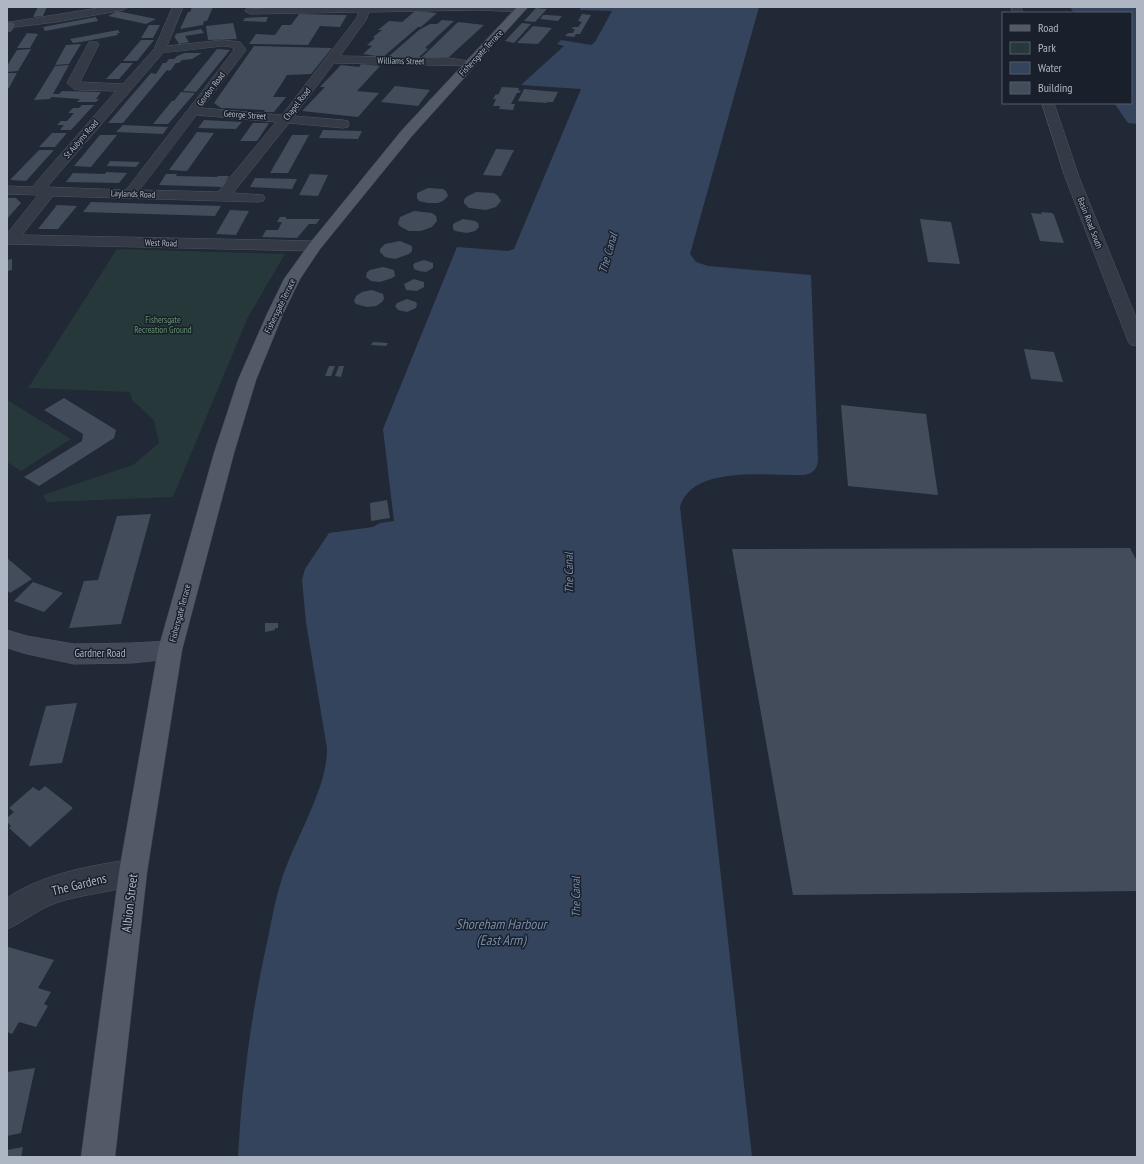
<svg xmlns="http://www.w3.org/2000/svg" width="1144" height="1164" font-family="'PT Sans Narrow',sans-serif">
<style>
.green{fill:#26383a}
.water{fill:#35445d}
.building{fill:#424c5b}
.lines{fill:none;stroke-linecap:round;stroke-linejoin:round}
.street-casing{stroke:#4f5662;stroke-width:1}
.secondary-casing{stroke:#4f5662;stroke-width:1}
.primary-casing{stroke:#3e4451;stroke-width:1}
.street{fill:#343b47;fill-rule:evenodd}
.secondary{fill:#424a5a;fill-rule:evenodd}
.primary{fill:#525a67;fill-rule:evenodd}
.labels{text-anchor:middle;stroke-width:3;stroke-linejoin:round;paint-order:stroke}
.far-street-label{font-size:9px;fill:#aeb6c4;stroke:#1a202b}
.far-park-label{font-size:9px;fill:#679373;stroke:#1a202b}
.street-label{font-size:11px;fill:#aeb6c4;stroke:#1a202b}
.water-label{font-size:12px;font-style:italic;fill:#778cab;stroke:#1a202b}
.near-street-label{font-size:13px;fill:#aeb6c4;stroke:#1a202b}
.near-water-label{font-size:14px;font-style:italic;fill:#778cab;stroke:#1a202b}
</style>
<rect width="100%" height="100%" fill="#212936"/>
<path class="green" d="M117 249 285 254 248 317 173 497 47 502 43 495 133 465 159 443 154 420 132 400 130 392 28 388Z
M7 400 71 439 21 471 7 462Z"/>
<path class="water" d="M581 7H759L690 254 696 262 708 266 811 275 818 460C817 470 812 474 803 475 768 476 692 464 680 507L752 1157H238C240 1130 241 1102 245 1075 250 1029 258 983 268 938 272 919 275 900 281 882 293 841 328 789 327 748L306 622 302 580 305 569 329 533 373 527 380 523 394 521 383 429 457 247 508 251 514 249 581 89 521 85 564 46 557 44 561 40 591 45 595 42 612 11 580 10Z
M1070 7H1137V124L1128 123 1114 103H1131V13H1074Z"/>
<path class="building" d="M38 7H47L43 16 33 17Z
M192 7H213L207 21H204L203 25 180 29 188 12H190Z
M536 8 547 9 535 22 524 21Z
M117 11 127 13 156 19 146 24 108 16Z
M415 11 437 13 421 27H418L383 57 363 54 372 46 367 45 375 38 373 37 382 30H378L389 21 402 22Z
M299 14 347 15 340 27 320 26 308 45 249 44 256 34 275 35 282 25H291Z
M582 14 591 15 580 34H576L574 37 565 36 568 33H573L575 29H572L573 27H578L582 22 578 21Z
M543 15H547L562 16 558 21 540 19Z
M96 17 98 21 45 31 43 27Z
M260 17H268L266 22 243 21 245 18Z
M442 20 454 21 425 48 428 49 418 58 388 57 419 30 430 24H437Z
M458 22 484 25 449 57 421 58Z
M233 23 237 39 208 40 206 26Z
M522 23 531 24 514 43 505 41Z
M149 25H160L153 38H141Z
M533 26 552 28 538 44 517 43Z
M201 29 204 33 185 36 189 42 179 44 174 36H176L175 34Z
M118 30 120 33H117L118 35 81 42 73 43 70 39Z
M27 33 38 34 30 48H17Z
M141 40H154L137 61H123Z
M81 44 69 64 55 65 66 45Z
M254 46 332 48 311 74 287 75 273 97H286L274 112H264L265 110 221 108 214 103Z
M31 49 18 71 7 72V66L17 50Z
M217 49 230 50 196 92 183 91Z
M185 53H202L192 59 182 60 179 63H176L170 71 167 70 123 123H108L151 73 156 74 163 63H166L169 59H174L177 56Z
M121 63H133L119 79H106Z
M361 64 380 66 357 91 379 93 358 117 302 111 325 87H320L341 65 359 67Z
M69 65 53 94H59L62 91 101 92 96 99H99L96 102H77L80 99 51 97 50 99 34 100 55 66Z
M7 73H17L9 88H7Z
M395 86 430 90 418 106 381 102Z
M502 87 519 88 518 90 521 91 519 93H517L511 104H515L513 110 499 109 500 106H493L496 99H493L496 94 498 95Z
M524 89 558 92 553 102H547V103L518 101Z
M181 92 195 93 168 124H153L172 101H174Z
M82 105H94L71 130H60L64 125H57L61 121H67L74 113H68L73 108H79Z
M204 120 242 122 236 129 198 128Z
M253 123H269L257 141H240Z
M123 125 168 127 163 134 116 132Z
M323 130 362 131 358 139 319 138Z
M197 132 214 133 187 171 169 170Z
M52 133H67L55 147H39Z
M100 135H117L91 167 74 166Z
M292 135H309L288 173H270Z
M496 149 514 150 501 176 483 175Z
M39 150H54L26 181 10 180Z
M110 161 140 162 136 167 107 166Z
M106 172 127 173 119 183 66 182 73 173 105 174Z
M166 174H177L176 176 217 177 218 176H229L223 187 159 185Z
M310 174 328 175 318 196 299 195Z
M255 178 297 179 292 189 250 187Z
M428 188 443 189 446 191 448 196 443 201 438 203H428L419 201 417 198V193Z
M476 192 494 193 498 196 501 201 496 207 486 210 469 208 464 203V200L466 197Z
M7 198H16L21 203 7 219Z
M91 202 221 206 215 216 83 212Z
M57 205 77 206 58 229H38Z
M230 210 249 211 236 235 216 234Z
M414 211 432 213 436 216 437 221 432 227 421 231H409L401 227 398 224 400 217Z
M1041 212 1052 213 1054 215 1064 243 1040 241 1031 213 1042 214Z
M280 217H286V219H320L316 224H309L297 238 262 237 266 230H278L282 222H277Z
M463 219 475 221 478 223 479 227 475 231 467 233 455 231 453 229V224Z
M920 219 951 222 960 264 928 262Z
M400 241 412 246V251L409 254 395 259 385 257 380 252V249L385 244Z
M12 259V270L7 271V260Z
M424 260 433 263V268L426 272 419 271 414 269 413 265 415 263Z
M383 267 394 270 395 276 392 278 380 282 371 281 366 277 367 272 370 270Z
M414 279 424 282V287L417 291 406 290 404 284Z
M372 290 383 294 384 299 382 302 376 306 367 307 356 304 354 301 356 296 362 292Z
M407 299 416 302 417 304 416 308 407 312 398 310 395 306 397 303Z
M373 342 388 343 386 346 371 345Z
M1024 349 1054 352 1063 382 1031 379Z
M329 366H335L331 376H325Z
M339 366H344L341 377 335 376Z
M64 398 116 430 114 438 39 486 24 477 82 441 83 434 44 410Z
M841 405 926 414 938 495 848 486Z
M387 500 390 518 371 521 370 503Z
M151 514 121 624 69 628 84 581 98 580 117 516Z
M1130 548 1137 561V891L793 895 732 549Z
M7 558 32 579 10 593 7 590Z
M33 582 63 593 44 612 14 601Z
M265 623H278V628H275V630L265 632Z
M77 703 62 763 29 766 46 706Z
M45 786 73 808 30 847 9 828 11 826 7 822V818L14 812 9 808 33 787 39 791Z
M8 947 54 960 38 988 51 992 44 1004 48 1006 36 1027 19 1022 12 1034 7 1032Z
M35 1068 21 1133 7 1136V1072Z
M23 1147 21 1157H7V1150Z"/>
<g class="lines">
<defs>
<path id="street" d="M105 7H128L123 10 56 22 7 28V22H10Z
M173 7H183L167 46 223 40 240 42 246 50 202 108 282 115 356 19 359 12 250 14 245 11 246 9 296 7H526L527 9 522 12 477 10 369 12 366 20 340 56 449 58 475 62 477 64 475 66 334 63 294 116 343 120 348 121 349 124 348 127 343 128 289 123 233 193 263 195 265 198 263 201 258 202 53 196 22 235 315 241 320 243 323 246 320 249 315 251 7 244V234L38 195 7 194V186L32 187 116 91 78 90 74 89 67 83 89 42H97L99 44 80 82 123 84 154 49ZM223 46 232 47 234 50 126 190 47 187 163 53ZM197 115 276 122 218 192 140 190Z
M1011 7H1021L1023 13H1013Z
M1042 103H1054L1079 177 1137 320V346L1131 345 1128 341 1065 177Z
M133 859 143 863 147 872 143 881C115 893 84 893 56 903 38 909 24 922 7 929V898C44 873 90 866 133 859Z"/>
<path id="secondary" d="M7 22 14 23 15 25 11 31 7 32Z
M7 630 27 636 74 644 132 643 170 641 178 643 182 650 178 657 170 659 132 663 74 664 27 654 7 648Z"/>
<path id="primary" d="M517 7H528L412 136 320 249 300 279 283 314 256 380 234 453 182 650 147 872 115 1157H81L119 872 158 650 214 453 238 380 267 314 284 279 310 243 402 130Z"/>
</defs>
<use href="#street" class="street-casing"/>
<use href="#secondary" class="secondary-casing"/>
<use href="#primary" class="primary-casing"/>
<use href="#street" class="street"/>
<use href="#secondary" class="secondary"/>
<use href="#primary" class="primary"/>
</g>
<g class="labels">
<g class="far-street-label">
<text transform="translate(481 53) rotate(-47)" y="3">Fishersgate Terrace</text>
<text transform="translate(401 61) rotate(1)" y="3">Williams Street</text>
<text transform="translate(211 89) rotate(-53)" y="3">Gordon Road</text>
<text transform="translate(297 104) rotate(-52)" y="3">Chapel Road</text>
<text transform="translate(245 115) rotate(4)" y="3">George Street</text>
<text transform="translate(81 139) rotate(-49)" y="3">St Aubyns Road</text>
<text transform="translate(133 194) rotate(2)" y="3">Laylands Road</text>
<text transform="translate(1090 223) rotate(69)" y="3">Basin Road South</text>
<text transform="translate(161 243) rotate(2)" y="3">West Road</text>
<text transform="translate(280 306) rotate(-64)" y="3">Fishersgate Terrace</text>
<text transform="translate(180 613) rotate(-75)" y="3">Fishersgate Terrace</text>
</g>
<g class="far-park-label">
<text x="163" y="323">Fishersgate<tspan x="163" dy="10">Recreation Ground</tspan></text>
</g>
<g class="street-label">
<text x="100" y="657">Gardner Road</text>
</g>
<g class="water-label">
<text transform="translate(608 253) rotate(-74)" y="4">The Canal</text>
<text transform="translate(569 573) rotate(-91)" y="4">The Canal</text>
<text transform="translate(576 897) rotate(-91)" y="4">The Canal</text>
</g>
<g class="near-street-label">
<text transform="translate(79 884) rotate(-14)" y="5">The Gardens</text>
<text transform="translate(129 903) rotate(-83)" y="5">Albion Street</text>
</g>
<g class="near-water-label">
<text x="501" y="929">Shoreham Harbour<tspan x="501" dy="16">(East Arm)</tspan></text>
</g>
</g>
<rect width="1144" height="1164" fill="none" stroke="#aeb6c4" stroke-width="16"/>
<rect x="1002" y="12" width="130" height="92" fill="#1a202b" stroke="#555c68"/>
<rect x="1010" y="25" width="20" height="6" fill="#525a67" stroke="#555c68"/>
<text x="1038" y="32" font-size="12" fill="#aeb6c4">Road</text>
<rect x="1010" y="42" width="20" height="12" fill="#26383a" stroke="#555c68"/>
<text x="1038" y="52" font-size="12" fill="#aeb6c4">Park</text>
<rect x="1010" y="62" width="20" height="12" fill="#35445d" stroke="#555c68"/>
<text x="1038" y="72" font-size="12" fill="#aeb6c4">Water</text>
<rect x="1010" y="82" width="20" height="12" fill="#424c5b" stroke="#555c68"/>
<text x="1038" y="92" font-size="12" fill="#aeb6c4">Building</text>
</svg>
